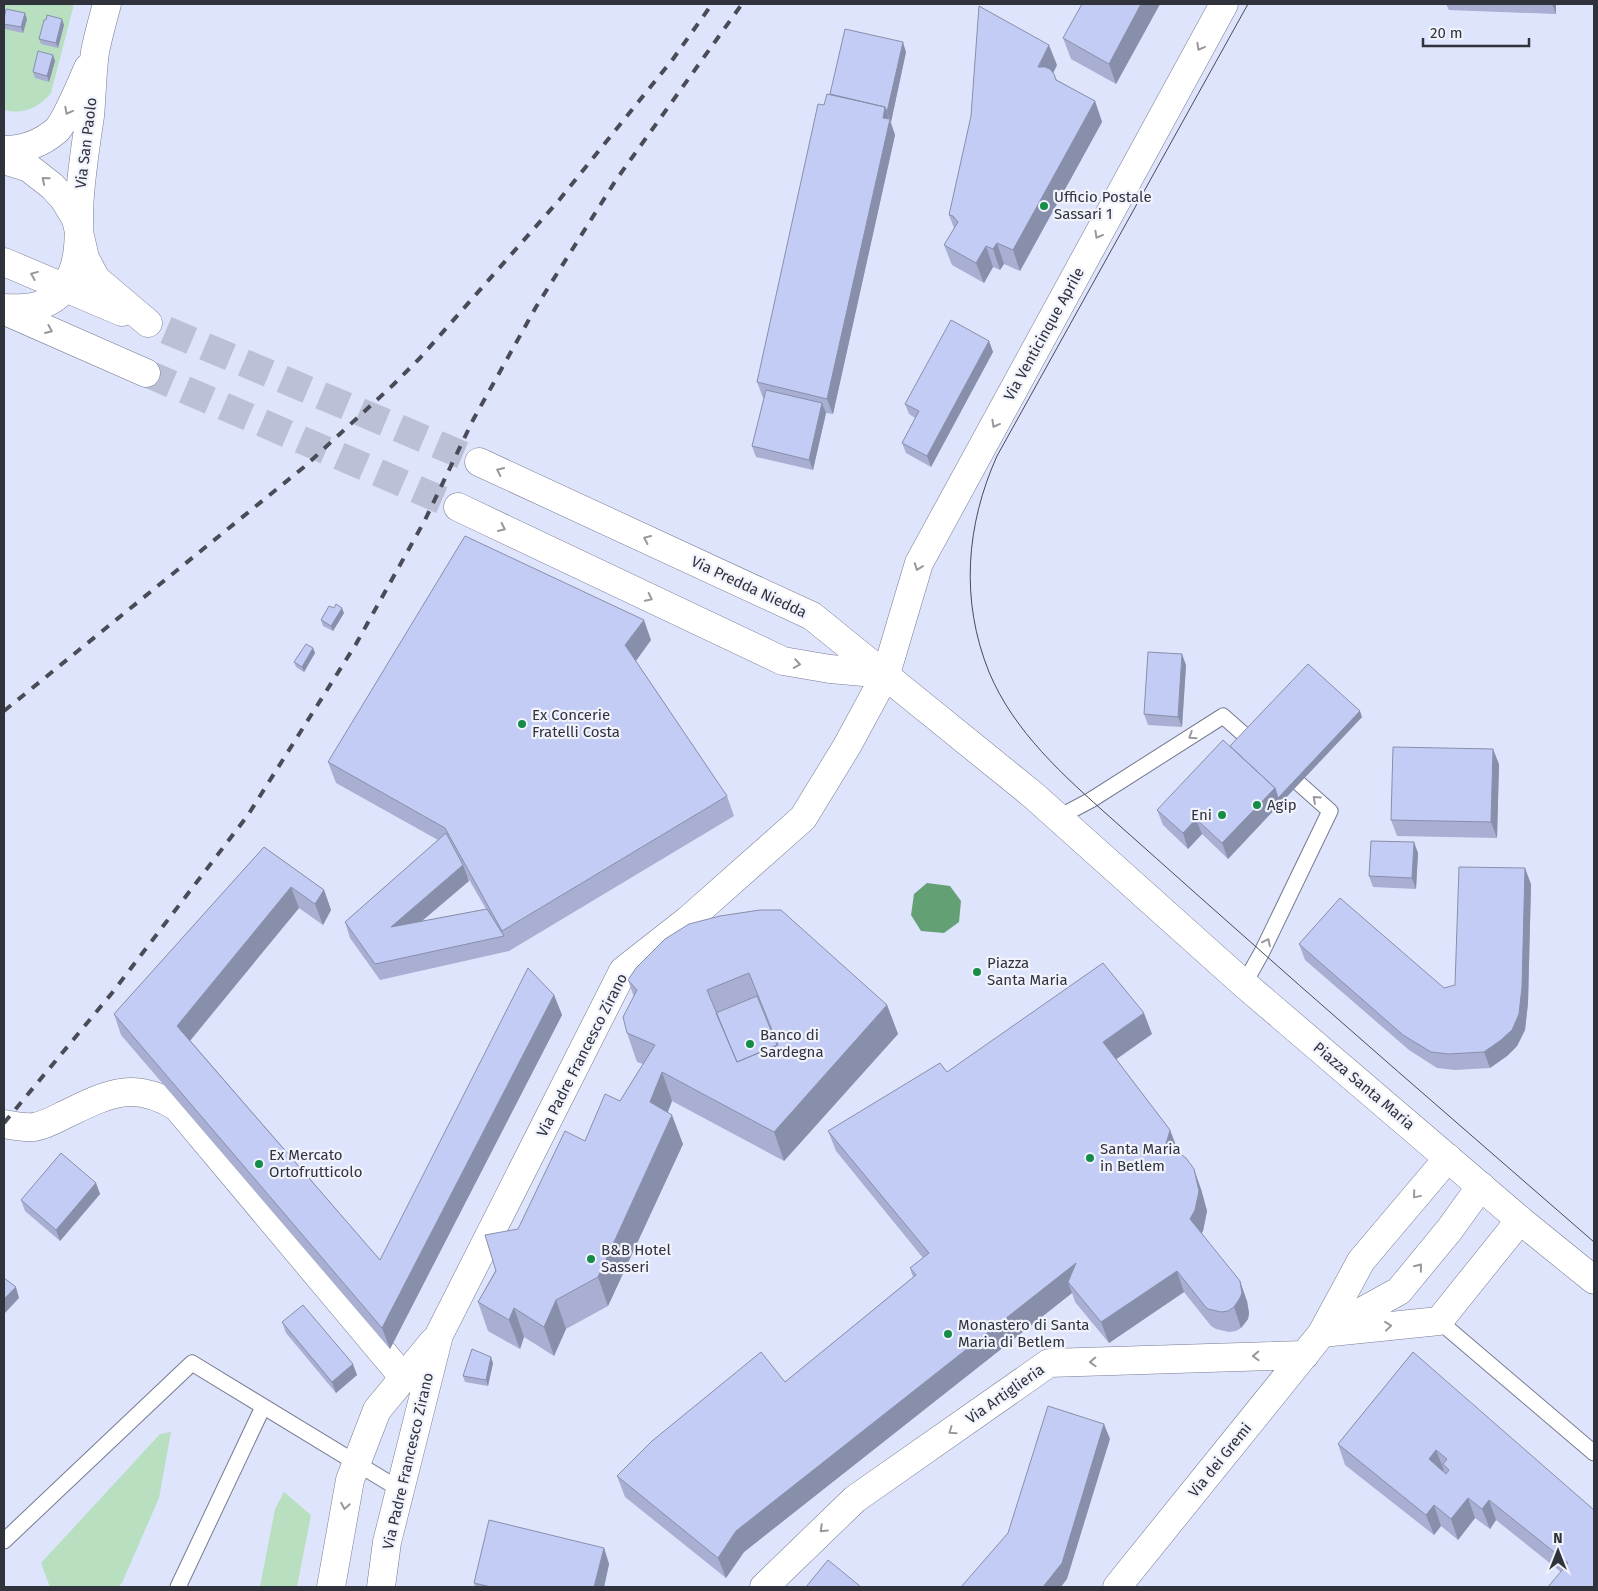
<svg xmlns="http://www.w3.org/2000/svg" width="1598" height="1591" font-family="'Fira Sans',sans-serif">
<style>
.green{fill:#b7dfc0}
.water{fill:#63a174}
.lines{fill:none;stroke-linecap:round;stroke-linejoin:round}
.secondary-tunnel{stroke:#bcc0d6;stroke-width:28;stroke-dasharray:28 14;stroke-linecap:butt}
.service-casing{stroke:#767b91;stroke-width:17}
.minor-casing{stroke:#767b91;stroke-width:29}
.tertiary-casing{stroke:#767b91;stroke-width:29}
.secondary-casing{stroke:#767b91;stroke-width:29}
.service{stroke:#fff;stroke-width:15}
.minor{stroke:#fff;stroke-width:28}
.tertiary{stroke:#fff;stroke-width:28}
.secondary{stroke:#fff;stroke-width:28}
.tram{stroke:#494b57;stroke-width:1}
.rail{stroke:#494b57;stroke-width:4;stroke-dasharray:9 9;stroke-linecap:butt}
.wall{fill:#a8afd2;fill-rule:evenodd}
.shaded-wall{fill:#888fab}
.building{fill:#c3ccf4;stroke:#888fab;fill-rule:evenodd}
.oneway{stroke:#98989e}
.poi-dot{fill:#158d48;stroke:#f0f2fc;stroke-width:2}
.labels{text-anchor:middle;stroke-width:4.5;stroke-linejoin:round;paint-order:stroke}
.street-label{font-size:15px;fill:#30323c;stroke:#f0f2fc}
.poi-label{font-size:15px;fill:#30323c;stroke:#f0f2fc;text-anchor:start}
</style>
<rect width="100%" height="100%" fill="#dfe4fd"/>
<path class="green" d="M4 4H74L51 93C39 108 23 115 4 110Z
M171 1432 159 1498 122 1583 118 1587H50L41 1563 160 1434Z
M284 1492 311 1515 297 1587H260L275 1509Z"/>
<path class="water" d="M927 883 950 886 961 901 959 922 944 933 921 931 911 915 914 894Z"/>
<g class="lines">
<path class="secondary-tunnel" d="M166 330 479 462
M146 373 458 507"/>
<defs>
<path id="service" d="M1059 817 1091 800 1223 716 1258 747
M1244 984 1262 952 1330 811 1285 771
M1439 1321 1594 1453
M4 1541 192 1363 399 1489
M178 1587 263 1407"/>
<path id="minor" d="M4 1124C14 1126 24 1128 34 1127 46 1125 56 1119 66 1114 108 1094 133 1080 177 1107L404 1378
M1332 1328 1399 1291 1450 1229 1481 1186
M1322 1333 1439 1321 1520 1220
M764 1587 855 1499 1049 1363 1305 1355
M1117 1587 1322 1333 1361 1261 1448 1158"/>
<path id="tertiary" d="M886 674 919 563 1224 4"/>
<path id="secondary" d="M4 150C23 150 42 143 57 130 66 120 82 82 88 68
M4 160 29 168 52 186 64 199 76 219 85 258 96 279 148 323
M4 262 122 312
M4 308C26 309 51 308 65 287 84 258 77 227 80 195 82 169 86 142 90 116 92 95 92 73 95 52 98 36 103 19 107 4
M5 311 146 373
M479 462 812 616 1033 795 1244 984 1520 1220 1594 1280
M458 507 783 661 830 669 886 674
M331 1587 350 1480 377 1410 433 1342
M381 1587 387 1542 439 1335 623 971 688 920 803 818 847 746 886 674"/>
</defs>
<use href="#service" class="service-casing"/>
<use href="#minor" class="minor-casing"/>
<use href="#tertiary" class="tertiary-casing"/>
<use href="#secondary" class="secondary-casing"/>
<use href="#service" class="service"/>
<use href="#minor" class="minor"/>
<use href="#tertiary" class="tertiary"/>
<use href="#secondary" class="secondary"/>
<path class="tram" d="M1248 4 997 456C966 525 960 600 989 672 1014 732 1064 776 1111 818 1141 845 1172 872 1202 899 1332 1015 1463 1128 1594 1242"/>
<path class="rail" d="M4 711 304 467 393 385 420 358 560 199 673 59 712 4
M4 1123 112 993 248 815 356 644 425 520 473 420 536 307 616 180 742 4"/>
</g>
<path class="wall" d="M1160 4 1116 84 1071 59 1063 38Z
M1446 4H1556V14L1449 10Z
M4 19H27L23 33 5 29 4 26Z
M46 20 64 25 58 48 41 44 39 39Z
M906 52 891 122 895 135 833 414 826 413 813 470 756 457 752 446 764 398H763L757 382 824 105 830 94Z
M53 55 55 61 49 82 35 78 33 72Z
M1057 65 1053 73 1057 80 1095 101 1102 122 1020 271 1004 264 1000 270 993 267 984 283 952 265 944 245 954 228 949 215Z
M989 341 993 352 931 467 906 453 902 443 915 418 909 414 905 404Z
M344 613 333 631 323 626 321 620Z
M651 640 636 661 727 796 734 816 509 951 380 980 350 938 345 922 438 840 336 783 328 762ZM467 876 486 909 422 921 469 881Z
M313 648 315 653 304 672 296 667 294 662Z
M1186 665 1182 727 1148 725 1144 714Z
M1362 717 1228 859 1202 834 1188 849 1163 825 1157 810 1230 746Z
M1499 764 1497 838 1397 836 1391 820Z
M264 847 324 890 331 910 323 925 299 908 190 1040 380 1260 554 995 562 1015 390 1349 121 1035 114 1014Z
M1418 853 1416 889 1373 887 1369 876Z
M1531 884 1528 1003 1525 1030 1517 1046 1507 1056 1490 1068 1455 1070 1437 1068 1409 1050 1305 960 1299 944 1444 988 1455 985Z
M665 939 887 1005 898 1034 784 1161 672 1101 668 1112 683 1144 608 1306 566 1329 554 1356 524 1337 520 1349 488 1331 478 1302 518 1229 585 1141 620 1101 643 1064 637 1062 627 1033 634 997 628 980Z
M1152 1034 1116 1059 1170 1130 1178 1151V1152L1201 1189 1207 1211 1203 1231 1201 1233 1247 1301 1249 1313 1248 1319 1241 1328 1236 1331 1229 1332 1216 1329 1211 1326 1184 1292 1109 1343 1075 1302 1072 1293 744 1552 726 1578 625 1497 617 1476 785 1382 913 1277 910 1268 923 1258 836 1151 828 1131 947 1072Z
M96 1183 100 1194 60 1241 25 1211 21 1200Z
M282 1322 357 1375 336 1393 286 1333Z
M1413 1352 1594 1587 1561 1572 1496 1520 1490 1529 1475 1518 1458 1540 1441 1526 1434 1535 1345 1465 1338 1444Z
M493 1363 488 1386 465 1382 463 1376Z
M604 1548 609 1564 604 1587H475L474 1583Z"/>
<path class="shaded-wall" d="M1141 4H1160L1116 84 1109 64Z
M1552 4H1556V14Z
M25 13 27 19 23 33 21 27Z
M62 19 64 25 58 48 56 43Z
M903 42 906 52 891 122 887 112Z
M1049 45 1057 65 1046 88 1038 67Z
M53 55 55 61 49 82 47 76Z
M1095 101 1102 122 1020 271 1013 250Z
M885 107 895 135 833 414 827 399Z
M997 243 1004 264 1000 270 993 249Z
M986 246 993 267 984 283 976 263Z
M989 341 993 352 931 467 927 456Z
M822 403 826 413 813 470 809 460Z
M342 608 344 613 333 631 331 626Z
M644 620 651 640 632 666 625 645Z
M313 648 315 653 304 672 302 667Z
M1182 654 1186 665 1182 727 1178 717Z
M1360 711 1362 717 1228 859 1222 843 1275 788Z
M1493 749 1499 764 1497 838 1491 822Z
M1196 819 1202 834 1188 849 1183 833Z
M1414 842 1418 853 1416 889 1412 878Z
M463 865 469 881 397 942 391 927Z
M1525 868 1531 884 1528 1003 1525 1030 1517 1046 1507 1056 1490 1068 1484 1052Z
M291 887 299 908 185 1047 177 1026Z
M324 890 331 910 323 925 315 904Z
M554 995 562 1015 390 1349 382 1328Z
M887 1005 898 1034 784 1161 774 1132Z
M1144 1013 1152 1034 1111 1063 1103 1042Z
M662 1072 672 1101 660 1131 650 1102Z
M672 1115 683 1144 608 1306 598 1277Z
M1170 1130 1178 1151 1173 1165 1166 1144Z
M1194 1169 1201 1189 1207 1211 1203 1231 1198 1239 1190 1219Z
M96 1183 100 1194 60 1241 56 1230Z
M1076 1263 1068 1282 1072 1293 744 1552 726 1578 718 1558 736 1531Z
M1177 1271 1184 1292 1109 1343 1101 1322Z
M1240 1281 1247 1301 1249 1313 1248 1319 1241 1328 1234 1307Z
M16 1287 19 1298 4 1314V1299Z
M556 1300 566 1329 554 1356 544 1327Z
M514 1308 524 1337 520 1349 509 1320Z
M491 1357 493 1363 488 1386 486 1380Z
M353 1364 357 1375 336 1393 332 1382Z
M1104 1424 1110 1439 1067 1579 1061 1587H1043Z
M1436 1450 1444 1470 1436 1480 1429 1459Z
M1468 1498 1475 1518 1458 1540 1451 1519Z
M1489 1500 1496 1520 1490 1529 1482 1509Z
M1434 1505 1441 1526 1434 1535 1426 1515Z
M604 1548 609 1564 604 1587H594Z"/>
<path class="building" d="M1082 4H1141L1109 64 1063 38Z
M979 6 1049 45 1038 67H1045L1050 69 1054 74 1056 80 1095 101 1013 250 997 243 993 249 986 246 976 263 944 245 958 222 953 216 949 215 971 116Z
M6 9 25 13 21 27 4 24V19Z
M47 15 62 19 56 43 39 39 44 20H46Z
M845 29 903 42 887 112 885 107 830 94Z
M38 51 53 55 47 76 33 72Z
M827 94 885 107 883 118 890 119 827 399 757 382 818 104 824 105Z
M951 320 989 341 927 456 902 443 919 411 905 404Z
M766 390 822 403 809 460 752 446Z
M465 536 644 620 625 645 727 796 502 931 445 828 328 762Z
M336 604 342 608 331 626 321 620 329 606 334 608Z
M306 644 313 648 302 667 294 662Z
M1148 652 1182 654 1178 717 1144 714Z
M1308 664 1360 711 1278 798 1275 788 1230 746Z
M1223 740 1275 788 1222 843 1196 819 1183 833 1157 810Z
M1393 747 1493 749 1491 822 1391 820Z
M446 833 463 865 391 927 487 909 504 936 375 964 345 922Z
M1371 841 1414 842 1412 878 1369 876Z
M264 847 324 890 315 904 291 887 177 1026 380 1260 528 968 554 995 382 1328 114 1014Z
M1459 867 1525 868 1522 987 1519 1014 1512 1030 1501 1040 1484 1052 1449 1054 1431 1052 1403 1035 1299 944 1340 898 1444 988 1455 985Z
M760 910H781L887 1005 774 1132 662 1072 650 1102 672 1115 598 1277 556 1300 544 1327 514 1308 509 1320 478 1302 496 1271 485 1235 518 1229 565 1131 585 1141 605 1094 620 1101 655 1045 627 1033 623 1017 637 990 628 980 636 968 665 939 689 924 720 916ZM749 973 778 1045 737 1062 707 990Z
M1103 963 1144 1013 1103 1042 1170 1130 1166 1144 1186 1158 1194 1169 1199 1191 1195 1210 1190 1219 1240 1281 1242 1293 1240 1298 1234 1307 1228 1311 1221 1312 1208 1309 1204 1305 1177 1271 1101 1322 1068 1282 1076 1263 736 1531 718 1558 617 1476 652 1441 761 1352 785 1382 916 1275 910 1268 929 1253 828 1131 940 1063 947 1072Z
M757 996 777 1045 737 1062 716 1013Z
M61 1153 96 1183 56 1230 21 1200Z
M4 1278 16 1287 4 1299Z
M303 1305 353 1364 332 1382 282 1322Z
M472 1349 491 1357 486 1380 463 1376Z
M1413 1352 1594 1510V1587H1548L1568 1563 1489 1500 1482 1509 1468 1498 1451 1519 1434 1505 1426 1515 1338 1444ZM1436 1450 1447 1459 1443 1464 1449 1470 1446 1474 1429 1459Z
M1048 1406 1104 1424 1062 1563 1043 1587H961L1008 1533Z
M489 1520 604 1548 594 1587H491L474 1583Z
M828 1560 861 1587H806Z"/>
<defs><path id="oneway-chevron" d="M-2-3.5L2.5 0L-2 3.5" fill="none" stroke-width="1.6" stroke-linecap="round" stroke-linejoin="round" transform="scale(1.25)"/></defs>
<g class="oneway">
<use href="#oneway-chevron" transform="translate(1200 47) rotate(119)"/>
<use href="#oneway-chevron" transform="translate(68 111) rotate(118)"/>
<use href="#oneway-chevron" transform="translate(45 180) rotate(-141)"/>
<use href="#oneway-chevron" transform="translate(1098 235) rotate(119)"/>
<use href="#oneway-chevron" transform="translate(34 275) rotate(-158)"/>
<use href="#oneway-chevron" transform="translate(49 330) rotate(23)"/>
<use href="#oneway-chevron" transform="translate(995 424) rotate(119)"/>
<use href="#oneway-chevron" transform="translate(500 471) rotate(-155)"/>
<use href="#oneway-chevron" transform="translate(502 528) rotate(25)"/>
<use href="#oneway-chevron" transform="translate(647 539) rotate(-155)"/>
<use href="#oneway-chevron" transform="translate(918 567) rotate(110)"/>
<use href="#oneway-chevron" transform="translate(649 598) rotate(26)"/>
<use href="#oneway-chevron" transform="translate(797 664) rotate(9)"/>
<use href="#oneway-chevron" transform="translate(1192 736) rotate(147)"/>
<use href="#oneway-chevron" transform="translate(1316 799) rotate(-138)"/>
<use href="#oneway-chevron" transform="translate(1267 942) rotate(-64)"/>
<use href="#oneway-chevron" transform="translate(1416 1195) rotate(130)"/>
<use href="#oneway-chevron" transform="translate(1419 1267) rotate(-51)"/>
<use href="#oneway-chevron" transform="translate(1388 1326) rotate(-6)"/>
<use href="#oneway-chevron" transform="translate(1256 1356) rotate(178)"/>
<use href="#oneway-chevron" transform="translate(1093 1362) rotate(178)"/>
<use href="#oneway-chevron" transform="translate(952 1431) rotate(145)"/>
<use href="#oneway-chevron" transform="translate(345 1506) rotate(100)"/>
<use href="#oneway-chevron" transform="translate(823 1529) rotate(136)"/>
</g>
<g class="poi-dot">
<circle cx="1044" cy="206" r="5"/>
<circle cx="522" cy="724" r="5"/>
<circle cx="1257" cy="805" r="5"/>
<circle cx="1222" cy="815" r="5"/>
<circle cx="977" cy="972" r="5"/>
<circle cx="750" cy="1044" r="5"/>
<circle cx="1090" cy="1158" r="5"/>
<circle cx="259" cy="1164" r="5"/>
<circle cx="591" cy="1259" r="5"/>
<circle cx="948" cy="1334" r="5"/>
</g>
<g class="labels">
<g class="street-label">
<text transform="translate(86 143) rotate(-83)" y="5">Via San Paolo</text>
<text transform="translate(1044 334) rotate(-61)" y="5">Via Venticinque Aprile</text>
<text transform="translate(749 587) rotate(25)" y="5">Via Predda Niedda</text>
<text transform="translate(582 1055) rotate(-63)" y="5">Via Padre Francesco Zirano</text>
<text transform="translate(1364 1086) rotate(40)" y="5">Piazza Santa Maria</text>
<text transform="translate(1005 1394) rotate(-35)" y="5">Via Artiglieria</text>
<text transform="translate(1220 1460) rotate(-51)" y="5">Via dei Gremi</text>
<text transform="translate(408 1461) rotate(-77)" y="5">Via Padre Francesco Zirano</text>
</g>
<g class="poi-label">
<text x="1054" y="202">Ufficio Postale<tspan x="1054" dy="17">Sassari 1</tspan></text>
<text x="532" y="720">Ex Concerie<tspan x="532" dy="17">Fratelli Costa</tspan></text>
<text x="1267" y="810">Agip</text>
<text x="1212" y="820" text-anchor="end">Eni</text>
<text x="987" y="968">Piazza<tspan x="987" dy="17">Santa Maria</tspan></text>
<text x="760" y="1040">Banco di<tspan x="760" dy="17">Sardegna</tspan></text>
<text x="1100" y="1154">Santa Maria<tspan x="1100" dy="17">in Betlem</tspan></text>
<text x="269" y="1160">Ex Mercato<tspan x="269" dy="17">Ortofrutticolo</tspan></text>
<text x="601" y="1255">B&amp;B Hotel<tspan x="601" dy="17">Sasseri</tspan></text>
<text x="958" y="1330">Monastero di Santa<tspan x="958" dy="17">Maria di Betlem</tspan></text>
</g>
</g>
<rect width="1598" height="1591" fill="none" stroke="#30323c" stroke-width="10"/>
<g transform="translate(1558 1551)" stroke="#f0f2fc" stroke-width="4" paint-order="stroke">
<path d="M0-4L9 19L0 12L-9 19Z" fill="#30323c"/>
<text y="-8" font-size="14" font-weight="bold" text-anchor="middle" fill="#30323c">N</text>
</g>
<path d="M1423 38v8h106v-8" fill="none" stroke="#30323c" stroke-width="2.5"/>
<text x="1430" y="38" font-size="15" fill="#30323c" stroke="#f0f2fc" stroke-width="4" paint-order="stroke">20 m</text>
</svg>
